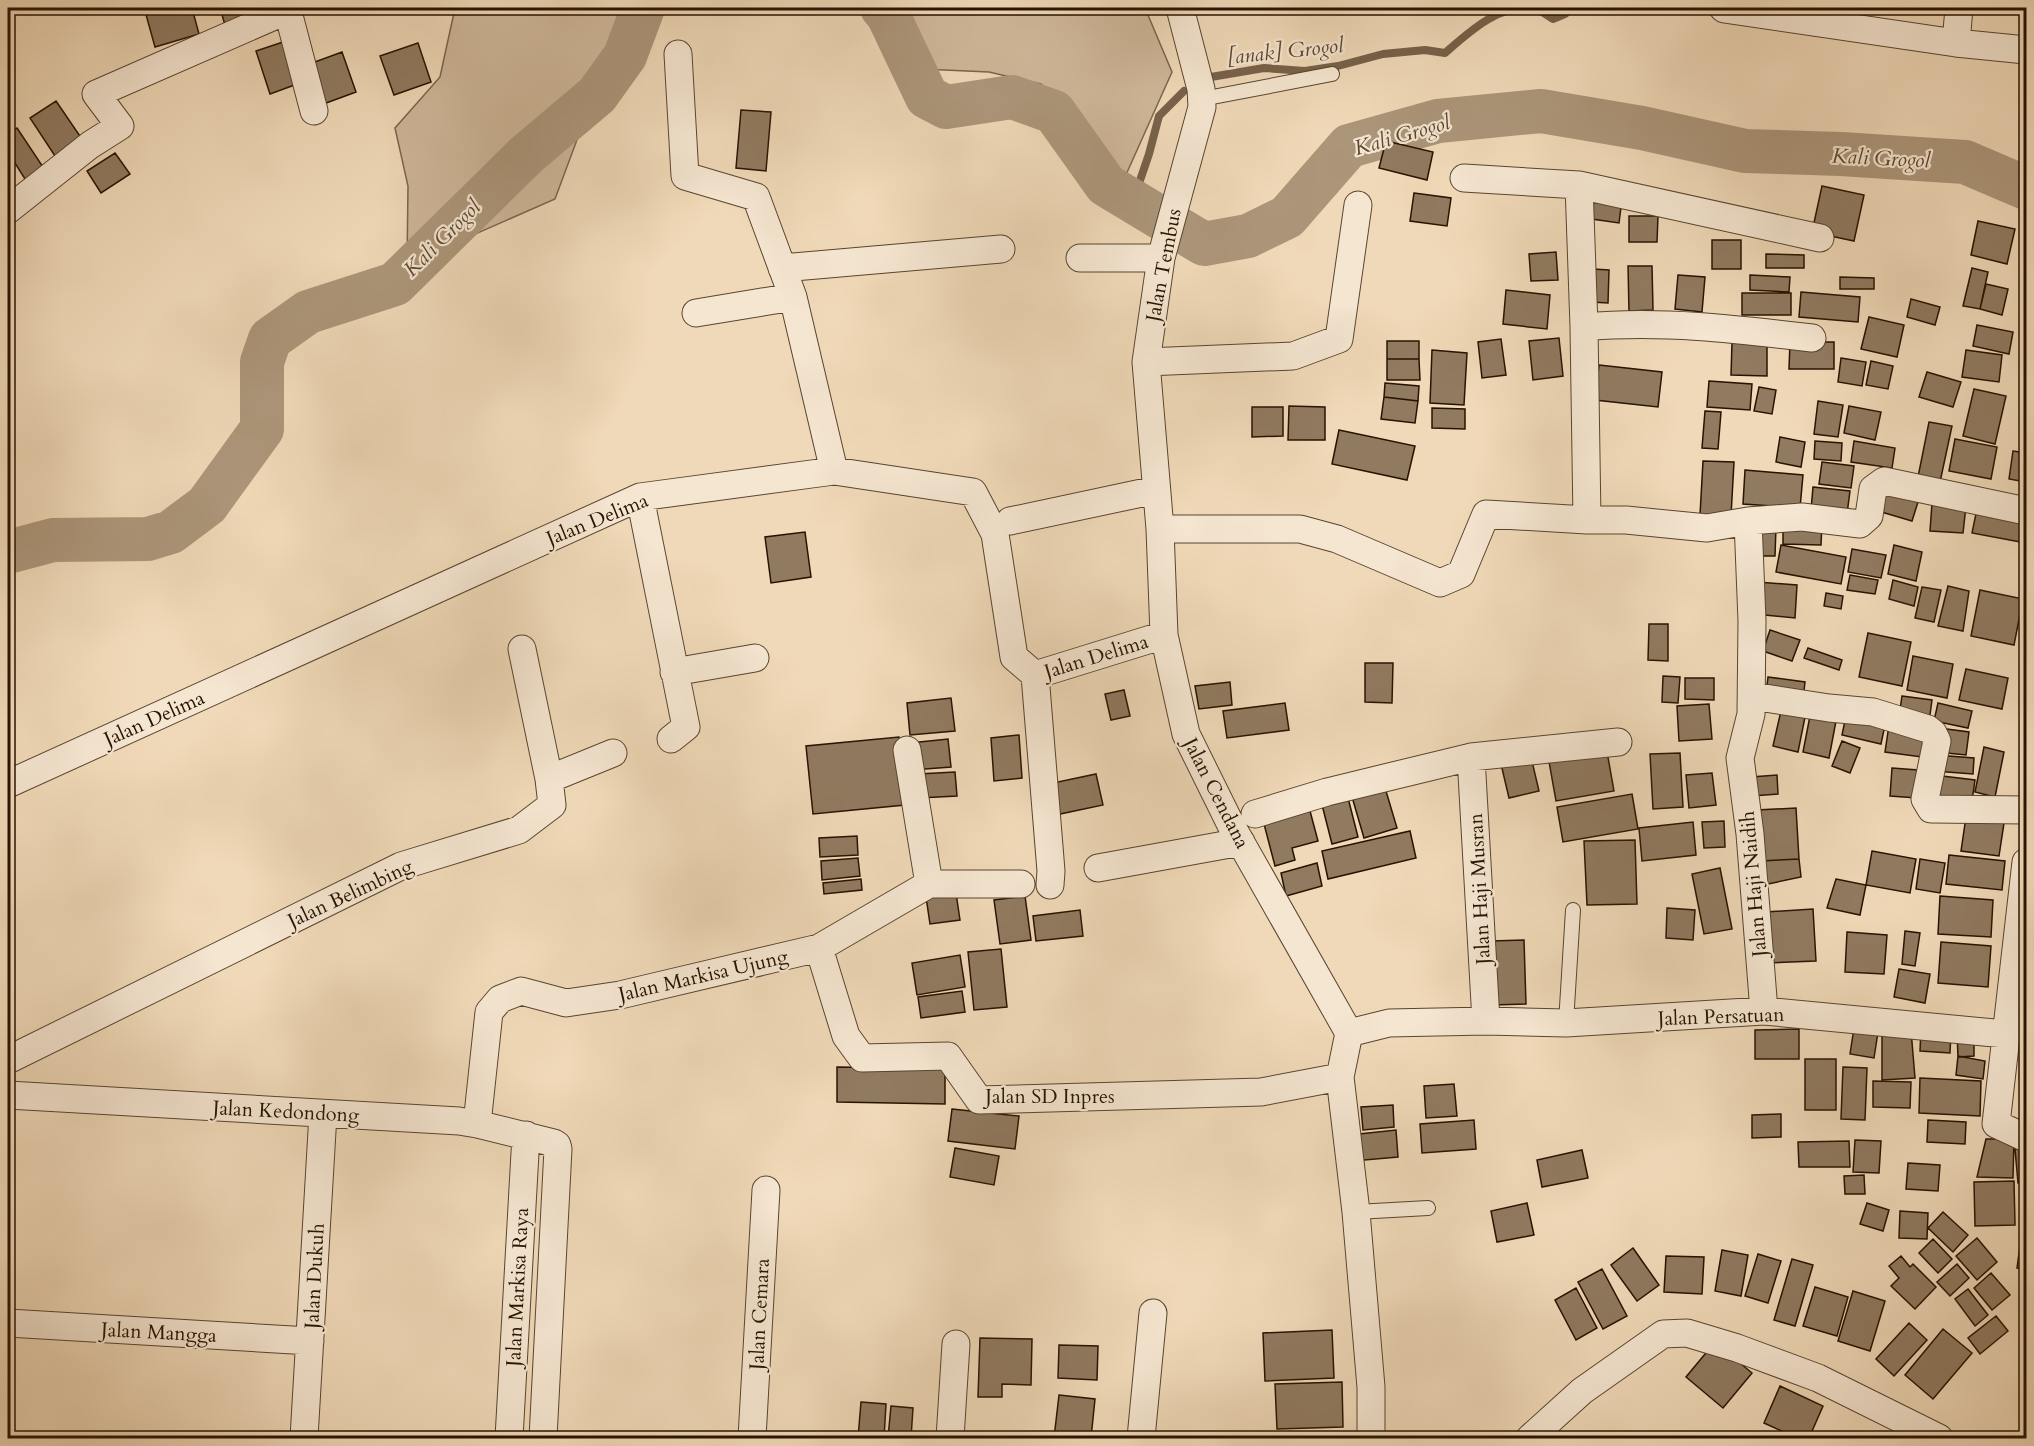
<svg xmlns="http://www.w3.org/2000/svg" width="2034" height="1446" font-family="Cardo,serif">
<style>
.green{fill:#ceb799;stroke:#7a654d;stroke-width:1.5}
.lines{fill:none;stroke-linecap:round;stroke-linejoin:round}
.stream{stroke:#77624a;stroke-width:8}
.river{stroke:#ac967a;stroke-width:44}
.building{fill:#907a60;stroke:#271301;stroke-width:1.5}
.lane-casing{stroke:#59442f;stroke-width:16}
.street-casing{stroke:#59442f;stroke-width:29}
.lane{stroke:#f5e6d1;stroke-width:14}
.street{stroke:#f5e6d1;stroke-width:27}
.labels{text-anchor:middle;stroke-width:4.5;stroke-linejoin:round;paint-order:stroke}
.street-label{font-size:20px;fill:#271301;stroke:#f5e6d1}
.water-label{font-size:21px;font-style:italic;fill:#5c4731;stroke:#f5e6d1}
</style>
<rect width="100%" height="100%" fill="#f0d9b8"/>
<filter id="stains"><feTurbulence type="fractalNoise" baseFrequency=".00333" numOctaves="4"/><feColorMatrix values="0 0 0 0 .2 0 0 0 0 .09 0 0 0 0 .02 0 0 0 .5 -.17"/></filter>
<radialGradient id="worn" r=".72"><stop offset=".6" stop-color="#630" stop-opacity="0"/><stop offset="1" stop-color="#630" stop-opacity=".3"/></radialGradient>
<path class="green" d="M455 8H626L555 199 407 264 408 186 395 128 440 77Z
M880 8H1145L1172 72 1125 177 1041 84 989 72 922 69Z"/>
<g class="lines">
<path class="stream" d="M1205 78 1264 68 1305 71 1338 66 1383 54 1425 50 1445 53C1469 32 1499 4 1532 8 1539 9 1547 15 1553 19L1565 14
M1133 201 1149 154 1159 116 1184 91"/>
<path class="river" d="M882 8 888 15 927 97 946 107 1012 97 1054 112 1106 185 1204 244 1248 236 1287 217 1349 146 1438 121 1541 111 1642 128 1745 151 1841 154 1965 162 2026 188
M8 552 53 540 148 539 171 532 207 505 262 429V362L270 339 308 312 395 284 526 155 597 95 625 56 643 8"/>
</g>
<path class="building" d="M156 8H192L199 34 155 47 145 11Z
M220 8H247L250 18 225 25Z
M286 41 300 83 270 94 256 51Z
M418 43 431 82 394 95 380 56Z
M342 52 356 92 318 106 304 66Z
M56 101 84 142 57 159 30 118Z
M741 110 771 112 766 171 736 168Z
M17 128 43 167 25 179 8 152V134Z
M1386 141 1433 152 1427 180 1379 168Z
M115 153 130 174 101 193 87 171Z
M1822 186 1864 195 1854 241 1812 232Z
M1414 193 1451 198 1447 226 1410 221Z
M1588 195 1622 199 1619 223 1585 218Z
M1629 216H1658L1657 242H1629Z
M1978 221 2015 229 2007 264 1971 255Z
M1712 240H1741V269H1712Z
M1556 252 1558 280 1531 281 1529 254Z
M1766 254 1804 255V268H1766Z
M1628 266H1652L1653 310 1629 311Z
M1972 268 1988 272 1980 309 1963 306Z
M1593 269 1609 270 1608 303 1591 302Z
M1678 275 1705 277 1702 312 1675 309Z
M1750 275 1790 277 1789 292 1750 290Z
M1840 277 1874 278V289H1840Z
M1986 284 2008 289 2002 315 1980 309Z
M1506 290 1550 295 1547 329 1503 324Z
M1801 292 1860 297 1858 322 1799 317Z
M1742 293H1791V315H1742Z
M1911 299 1940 307 1935 325 1907 317Z
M1869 317 1904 325 1897 357 1861 349Z
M1977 325 2013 332 2009 354 1973 346Z
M1559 338 1563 376 1533 380 1529 341Z
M1501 339 1506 375 1482 378 1478 342Z
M1387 341H1419V359H1387Z
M1790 342H1834V369H1789Z
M1732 343 1767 344V376L1731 375Z
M1432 350 1467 353 1464 405 1430 403Z
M1966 350 2002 355 1999 382 1962 377Z
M1841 358 1866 362 1862 386 1838 382Z
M1387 359H1419L1420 380H1387Z
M1871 361 1893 366 1888 389 1866 385Z
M1599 365 1662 372 1658 407 1595 400Z
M1927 372 1961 382 1953 407 1919 397Z
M1709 381 1752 384 1750 410 1707 407Z
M1385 383 1419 386 1418 401 1384 397Z
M1759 387 1776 390 1772 414 1754 411Z
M1974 389 2006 396 1995 444 1963 436Z
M1384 397 1418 401 1415 423 1381 419Z
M1818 401 1843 405 1838 437 1814 434Z
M1289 406 1325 407V440H1288Z
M1849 406 1881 412 1875 440 1844 433Z
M1252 407H1283V436L1252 437Z
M1432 408 1465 409V429L1432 428Z
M1705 411 1721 412 1718 449 1702 448Z
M1929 422 1952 426 1940 482 1918 477Z
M1339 430 1415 446 1407 480 1332 464Z
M1780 437 1805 442 1801 467 1776 462Z
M1955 439 1997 447 1991 479 1949 471Z
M1815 441 1842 443 1841 461 1814 459Z
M1854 441 1895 448 1892 468 1851 462Z
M2013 451 2026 453V482L2009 479Z
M1703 461 1734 462 1731 516 1700 515Z
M1822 462 1854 466 1851 488 1819 484Z
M1745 470 1803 475 1800 508 1743 504Z
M1813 487 1850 491 1847 514 1811 510Z
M1884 491 1918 502 1912 521 1878 511Z
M1932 503 1966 506 1963 533 1930 531Z
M1978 504 2026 513V543L1972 533Z
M1783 522 1822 523 1821 545 1783 544Z
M1755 527H1776L1775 556H1754Z
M805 532 811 577 771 583 765 537Z
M1781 545 1846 557 1841 584 1776 572Z
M1894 545 1922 552 1916 581 1888 574Z
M1852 549 1886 555 1881 578 1848 572Z
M1850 575 1878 580 1875 594 1847 590Z
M1893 580 1918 587 1914 606 1889 599Z
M1757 582 1797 585 1795 618 1755 614Z
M1948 586 1969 591 1963 631 1938 626Z
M1922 587 1941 590 1934 622 1915 618Z
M1980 590 2023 599 2014 645 1971 636Z
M1826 593 1843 596 1841 609 1824 606Z
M1649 624H1668V661L1648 660Z
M1770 630 1800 640 1792 661 1763 651Z
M1868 633 1911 642 1902 686 1859 677Z
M1808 648 1842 660 1839 670 1804 658Z
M1913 656 1953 664 1947 698 1907 690Z
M1365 663H1393L1392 703 1365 702Z
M1966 669 2008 678 2002 709 1959 700Z
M1663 676 1680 677 1678 703 1662 702Z
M1768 677 1805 682 1803 699 1766 694Z
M1685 678H1714V700L1685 699Z
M1230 682 1232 705 1199 709 1195 686Z
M1124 690 1130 716 1111 720 1105 694Z
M1902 696 1932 700 1929 722 1899 717Z
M951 698 955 731 910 735 907 703Z
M1783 702 1807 707 1798 752 1773 746Z
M1285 703 1289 730 1227 738 1223 711Z
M1938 703 1972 711 1968 728 1934 721Z
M1709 704 1712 739 1679 741 1677 706Z
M1847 711 1886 720 1881 744 1842 735Z
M1810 716 1836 721 1829 758 1803 752Z
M1889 725 1926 730 1922 757 1885 752Z
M1939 728 1969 732 1966 755 1937 752Z
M1019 735 1022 778 994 781 991 738Z
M899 737 905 805 813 814 806 746Z
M948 739 951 767 912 770 910 743Z
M1842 741 1860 748 1850 773 1832 766Z
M1606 746 1614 791 1556 801 1548 756Z
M1984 747 2004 752 1995 797 1975 792Z
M1680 753 1683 807 1653 809 1650 754Z
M1936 755 1974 758 1973 774 1934 771Z
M1531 757 1539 791 1509 798 1501 764Z
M1892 768 1918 770 1917 798 1890 796Z
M955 772 957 796 919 798 918 774Z
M1712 773 1716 805 1689 808 1686 775Z
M1096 774 1103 805 1060 814 1053 783Z
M1777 775 1778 794 1752 796 1751 777Z
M1942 776 1975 780 1972 801 1939 797Z
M1383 781 1397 828 1364 838 1350 790Z
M1346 790 1358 837 1332 844 1320 797Z
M1632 794 1638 829 1563 842 1557 807Z
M1796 808 1799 859 1760 861 1757 810Z
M1310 811 1318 841 1292 848 1295 860 1275 866 1264 824Z
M1966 817 2004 823 1999 856 1961 851Z
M1724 821 1725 847 1704 848 1702 822Z
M1693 822 1696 855 1642 861 1639 828Z
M1410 831 1416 858 1328 879 1322 851Z
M857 836 858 855 820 857 819 838Z
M1635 840 1637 904 1587 905 1584 841Z
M1872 851 1916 859 1910 893 1866 885Z
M1949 855 2005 861 2002 890 1946 884Z
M858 858 860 876 822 880 821 861Z
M1799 859 1801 877 1763 885 1760 861Z
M1920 859 1945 863 1940 893 1916 889Z
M1317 863 1322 886 1286 896 1281 873Z
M1720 868 1732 929 1704 934 1692 874Z
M861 879 862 890 824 894 823 883Z
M1836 879 1866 885 1860 915 1827 908Z
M956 893 960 920 930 924 926 897Z
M1025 896 1031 940 1000 944 994 900Z
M1940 896 1993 900 1991 937 1938 934Z
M1667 908 1695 910 1693 940 1666 938Z
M1813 909 1816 961 1769 963 1766 912Z
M1080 910 1083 936 1036 941 1033 916Z
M1905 931 1920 933 1915 966 1902 964Z
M1847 932 1887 935 1884 974 1845 972Z
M1524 940 1526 1004 1493 1005 1491 941Z
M1941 942 1991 946 1988 987 1938 983Z
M1001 949 1007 1007 974 1010 968 952Z
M960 955 965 987 917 995 912 963Z
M1899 969 1930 974 1925 1003 1894 997Z
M962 991 965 1012 921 1018 918 997Z
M1854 1028 1878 1032 1874 1058 1850 1054Z
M1799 1029V1059H1755V1030Z
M1921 1029 1951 1031 1950 1053 1920 1051Z
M1911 1030 1915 1078 1882 1080V1033Z
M1957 1032H1974V1056L1958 1057Z
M1958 1056 1985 1061 1983 1079 1956 1075Z
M1805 1059H1836V1110H1805Z
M837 1067 945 1069V1104L837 1102Z
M1843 1067 1867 1068 1865 1120 1841 1119Z
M1920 1078 1981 1081 1980 1116 1919 1113Z
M1873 1081 1911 1082 1910 1108 1873 1107Z
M1454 1084 1457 1116 1426 1118 1424 1086Z
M1393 1105 1394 1127 1363 1130 1361 1107Z
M952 1109 1019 1116 1015 1149 948 1141Z
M1781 1114V1137L1752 1138V1115Z
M1474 1120 1476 1149 1422 1153 1420 1124Z
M1928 1120 1966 1122 1965 1144 1927 1142Z
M1396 1130 1398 1157 1353 1161 1350 1135Z
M1986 1139H2014L2013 1178 1977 1177Z
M1855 1140 1881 1141 1879 1173 1853 1172Z
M1849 1141 1850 1167H1799L1798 1142Z
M2026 1147V1182L2018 1183 2015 1149Z
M955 1148 999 1156 994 1185 950 1177Z
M1582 1150 1588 1178 1542 1187 1537 1160Z
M1908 1163 1940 1165 1938 1191 1906 1189Z
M1864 1175 1865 1194H1845L1844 1176Z
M2014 1181 2015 1225 1975 1226 1974 1182Z
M2026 1185V1220H2023Z
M1527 1203 1534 1235 1497 1242 1491 1211Z
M1867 1203 1889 1210 1883 1231 1860 1224Z
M1900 1211 1928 1213 1927 1239 1899 1238Z
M1943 1212 1968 1235 1953 1252 1928 1228Z
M1977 1238 1997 1262 1977 1280 1956 1256Z
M2021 1238 2026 1239V1269L2017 1268Z
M1933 1239 1952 1259 1938 1273 1919 1253Z
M1633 1248 1659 1285 1637 1301 1611 1265Z
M1722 1250 1748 1255 1741 1296 1715 1291Z
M1758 1254 1781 1261 1768 1303 1745 1296Z
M1666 1256 1704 1257 1702 1294 1664 1292Z
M1901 1256 1910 1267 1913 1264 1936 1287 1915 1309 1891 1286 1899 1278 1889 1266Z
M1792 1259 1813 1265 1795 1326 1774 1320Z
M1957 1264 1969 1278 1950 1296 1937 1282Z
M1602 1269 1627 1316 1603 1329 1578 1282Z
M1991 1273 2010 1295 1992 1310 1974 1288Z
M2026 1279V1304L2022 1303Z
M1815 1287 1848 1297 1837 1336 1803 1326Z
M1576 1288 1597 1328 1576 1340 1555 1300Z
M1968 1289 1988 1315 1975 1326 1955 1299Z
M1853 1291 1885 1301 1870 1351 1838 1341Z
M1996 1316 2008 1331 1980 1354 1968 1338Z
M1909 1323 1927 1340 1894 1376 1876 1359Z
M1943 1329 1972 1353 1933 1399 1905 1375Z
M1332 1330 1334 1378 1265 1381 1263 1333Z
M980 1338 1032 1339 1031 1385 1002 1384V1397H978Z
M1715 1342 1752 1373 1723 1408 1686 1377Z
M1059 1345 1098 1346 1097 1380 1058 1378Z
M1342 1382 1343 1427 1277 1429 1275 1384Z
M1780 1386 1823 1406 1809 1438H1797L1764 1423Z
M1059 1395 1095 1399 1091 1438H1054Z
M861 1402 886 1404 884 1438H858Z
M891 1406 913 1408 911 1438H888Z"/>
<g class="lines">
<defs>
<path id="lane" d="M1202 99 1332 74
M1566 1023 1573 910
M1356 1212 1428 1208"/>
<path id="street" d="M287 8 314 111
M1180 8 1201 89 1202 107 1161 258 1146 362 1160 529 1164 635 1186 734 1231 825 1349 1033
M1723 8 1724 9 1956 43 2026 50
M1956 43 1959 8
M678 54 685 176 756 197 793 297 834 471
M1464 178 1579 185 1820 238
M8 210 90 145 120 126 96 94 288 10
M1080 258H1161
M782 268 1001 249
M696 313 793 297
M1584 327C1660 320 1736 329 1812 338
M1146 362 1293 356 1339 339 1358 205
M640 497 686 727 671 739
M1587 520H1626L1707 528 1748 521 1802 517 1860 524 1869 516 1873 489 1884 481 2026 511
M1010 521 1156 490
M1748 521 1752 621 1751 714 1740 758 1750 834 1764 1011
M1160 529H1300L1337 539 1440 583 1461 574 1486 514 1587 520 1584 327 1579 185
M674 672 755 658
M1035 675 1051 871 1050 885
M1752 696 1829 708 1873 712 1928 729 1933 733 1937 741 1925 799 1931 809 2026 810
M907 750 929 884
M1471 757 1486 1021
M549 779 613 753
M8 784 640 497 834 471 973 492 995 534 1014 657 1035 675 1164 635
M1255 814 1327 792 1471 757 1618 742
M2026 862 1996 1124 2026 1138
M1098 868 1241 842
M819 948 846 1036 862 1058 948 1056 979 1100 1261 1092 1340 1077
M1349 1033 1389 1023 1486 1021 1566 1023 1764 1011 2005 1034
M1349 1033 1340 1077 1356 1212 1371 1387V1438
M8 1060 401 866 519 830 552 805 549 779 522 649
M8 1095 459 1121 477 1124 554 1143 557 1145 558 1149 543 1438
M477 1124 489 1012 500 999 521 991 566 1003 620 995 819 948 929 884H1021
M8 1323 310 1341
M304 1438 323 1114
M509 1438 526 1135
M752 1438 766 1190
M950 1438 956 1344
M1141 1438 1153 1313
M1530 1438 1582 1391 1663 1334 1687 1333 1737 1348 1818 1378 1939 1438"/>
</defs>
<use href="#lane" class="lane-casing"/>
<use href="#street" class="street-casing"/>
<use href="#lane" class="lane"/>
<use href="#street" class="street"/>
</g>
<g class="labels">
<g class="street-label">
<text transform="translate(1163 265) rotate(-79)" y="7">Jalan Tembus</text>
<text transform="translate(597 519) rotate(-22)" y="7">Jalan Delima</text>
<text transform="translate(1096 656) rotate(-17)" y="7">Jalan Delima</text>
<text transform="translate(154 718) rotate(-24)" y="7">Jalan Delima</text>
<text transform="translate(1217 793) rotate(63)" y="7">Jalan Cendana</text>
<text transform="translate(1753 884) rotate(-95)" y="7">Jalan Haji Naidih</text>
<text transform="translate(1479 889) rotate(-93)" y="7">Jalan Haji Musran</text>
<text transform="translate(350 893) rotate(-25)" y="7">Jalan Belimbing</text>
<text transform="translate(703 975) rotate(-13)" y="7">Jalan Markisa Ujung</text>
<text transform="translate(1721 1016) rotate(-2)" y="7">Jalan Persatuan</text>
<text x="1050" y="1103">Jalan SD Inpres</text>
<text transform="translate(286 1111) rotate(3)" y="7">Jalan Kedondong</text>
<text transform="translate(314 1276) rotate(-87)" y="7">Jalan Dukuh</text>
<text transform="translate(517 1287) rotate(-87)" y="7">Jalan Markisa Raya</text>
<text transform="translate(759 1314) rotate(-87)" y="7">Jalan Cemara</text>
<text transform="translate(159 1332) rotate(3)" y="7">Jalan Mangga</text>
</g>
<g class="water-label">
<text transform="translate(1285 51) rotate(-6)" y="7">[anak] Grogol</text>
<text transform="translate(1402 135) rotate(-16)" y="7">Kali Grogol</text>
<text transform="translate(1881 158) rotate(3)" y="7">Kali Grogol</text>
<text transform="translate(442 238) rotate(-45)" y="7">Kali Grogol</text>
</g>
</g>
<rect width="2034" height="1446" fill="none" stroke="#f0d9b8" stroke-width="30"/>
<rect x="9" y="9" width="2016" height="1428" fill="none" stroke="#271301" stroke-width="3"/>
<rect x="15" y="15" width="2004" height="1416" fill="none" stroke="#271301" stroke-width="1.5"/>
<rect width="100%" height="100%" filter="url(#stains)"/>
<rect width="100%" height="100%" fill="url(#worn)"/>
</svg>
